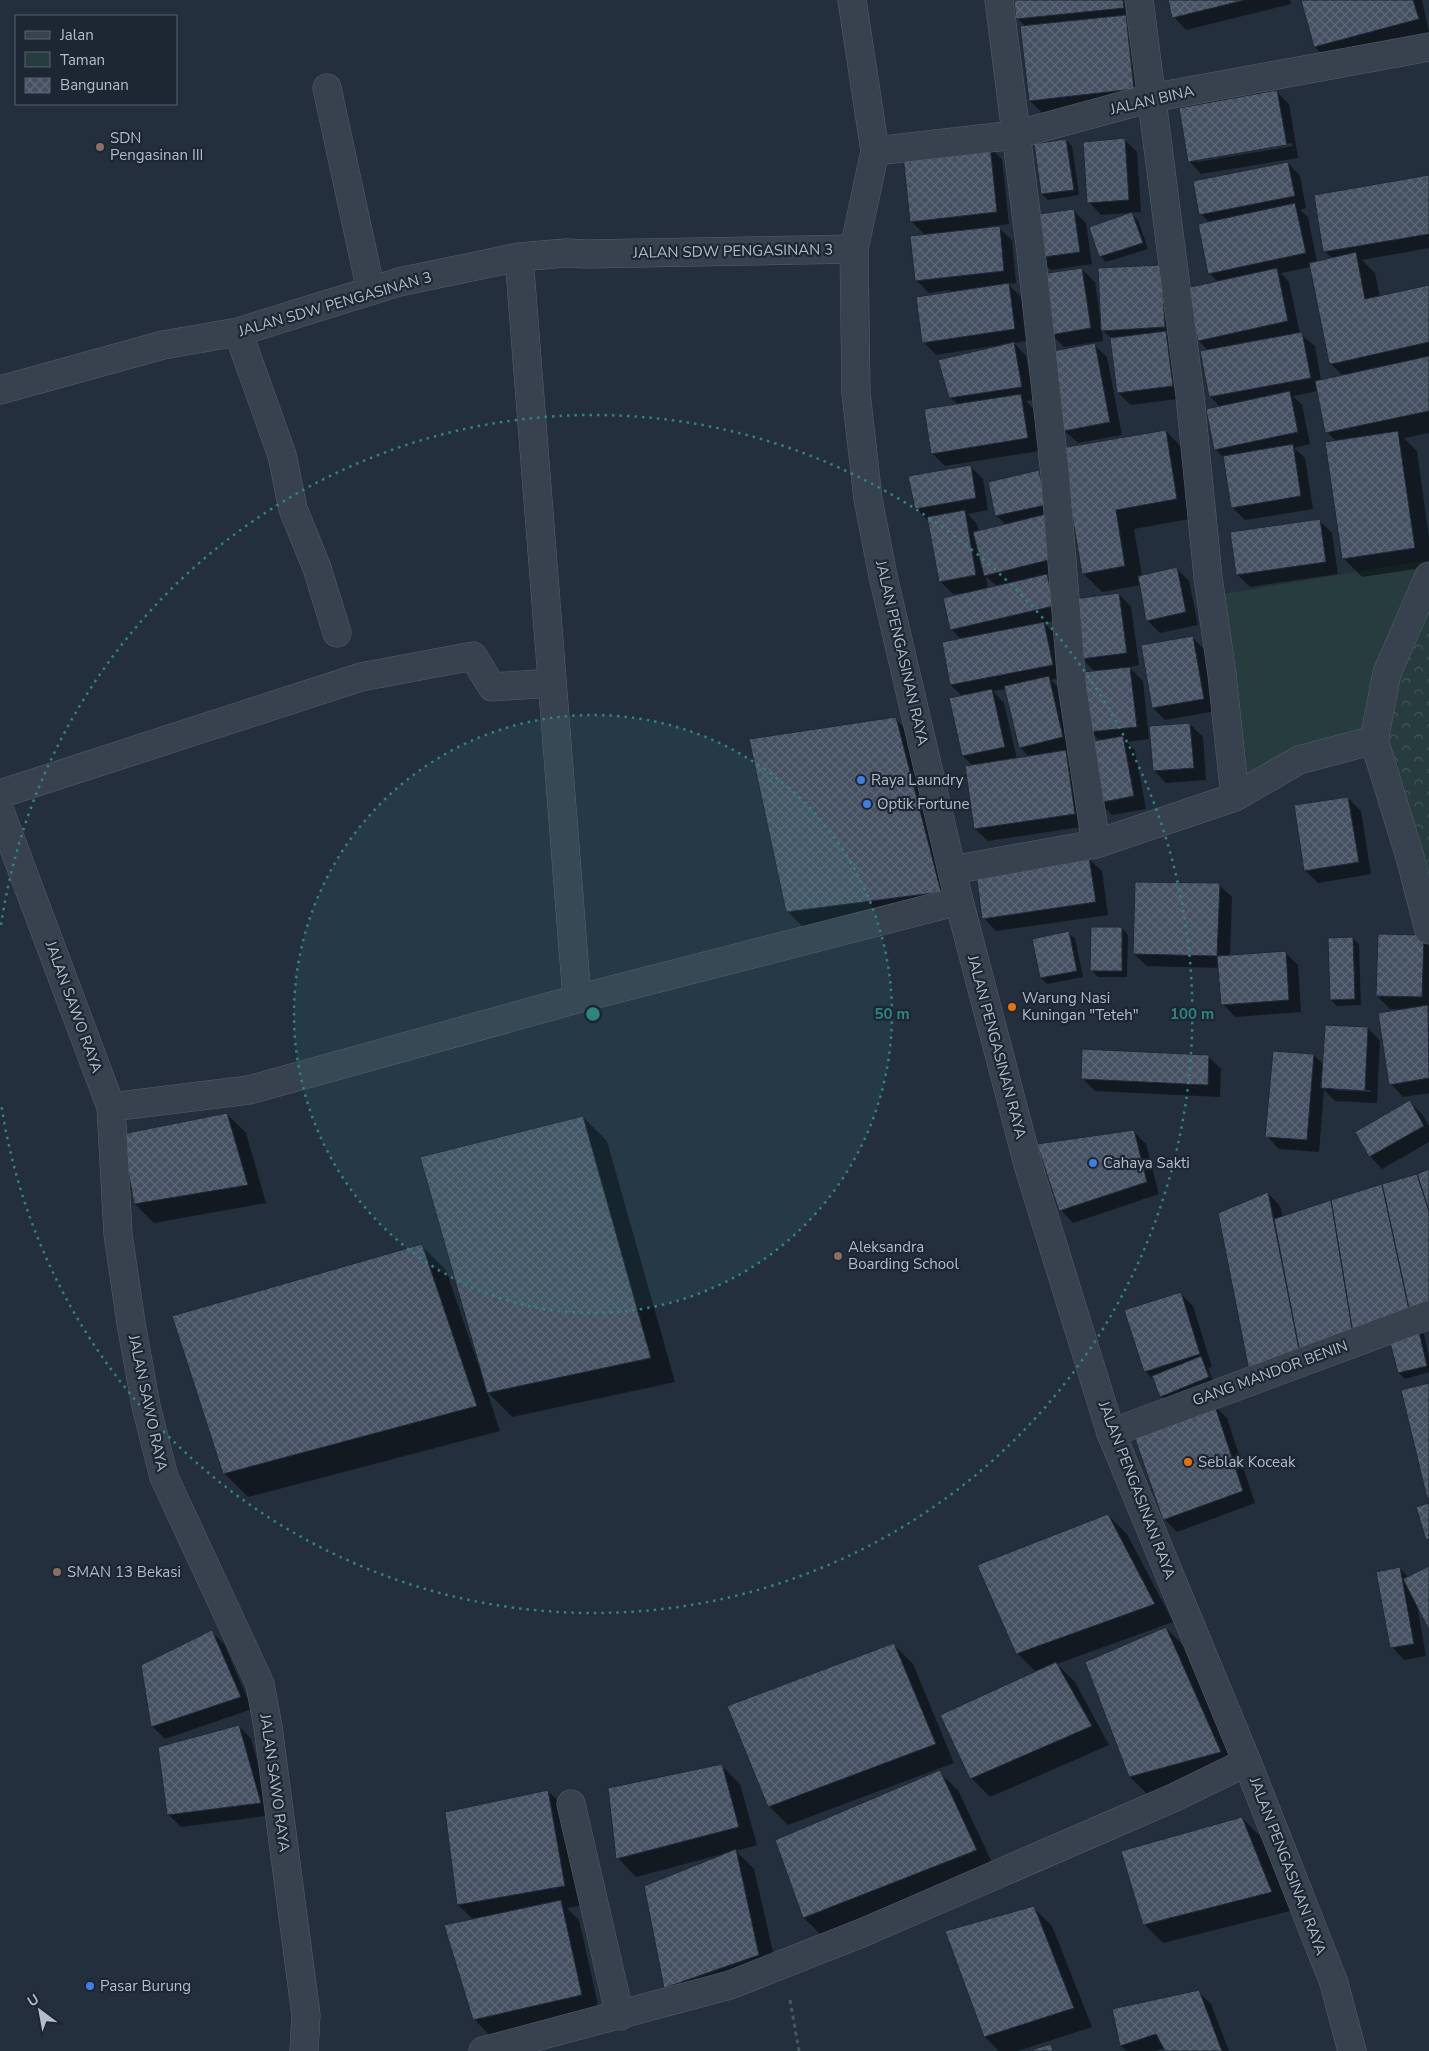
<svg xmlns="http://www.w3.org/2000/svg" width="1429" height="2051" font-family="'Nunito Sans',sans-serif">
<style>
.green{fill:#263c3f}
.forest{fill:url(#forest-crowns)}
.shadow{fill:#0007;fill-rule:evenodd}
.building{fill:url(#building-cross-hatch);stroke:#1f2835}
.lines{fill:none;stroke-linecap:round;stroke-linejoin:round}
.minor-casing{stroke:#565f6c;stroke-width:29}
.tertiary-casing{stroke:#565f6c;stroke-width:29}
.path{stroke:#44595c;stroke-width:3;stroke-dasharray:4 4;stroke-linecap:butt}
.minor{stroke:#38414e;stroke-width:28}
.tertiary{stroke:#38414e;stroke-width:28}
.ring{fill:none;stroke:#308480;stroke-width:2.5;stroke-dasharray:2.5 5}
.education-dot{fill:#8d6e63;stroke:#1d2633;stroke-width:2}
.shop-dot{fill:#3f7fe0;stroke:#1d2633;stroke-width:2}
.food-dot{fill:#e8710a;stroke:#1d2633;stroke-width:2}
.labels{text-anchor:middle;stroke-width:4.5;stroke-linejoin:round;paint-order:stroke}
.street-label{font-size:15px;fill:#b4bcc9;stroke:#1d2633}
.poi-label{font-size:15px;fill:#b4bcc9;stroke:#1d2633;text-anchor:start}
.centre{fill:#308480;stroke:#1d2633;stroke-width:2.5}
.ring-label{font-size:15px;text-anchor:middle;font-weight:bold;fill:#308480;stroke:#1d2633;stroke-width:4.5;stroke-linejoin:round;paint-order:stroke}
</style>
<defs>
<pattern id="forest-crowns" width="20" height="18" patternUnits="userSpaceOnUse" patternTransform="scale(1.25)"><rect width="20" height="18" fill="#263c3f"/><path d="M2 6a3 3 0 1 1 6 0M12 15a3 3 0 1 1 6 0" fill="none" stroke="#435659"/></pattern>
<pattern id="building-cross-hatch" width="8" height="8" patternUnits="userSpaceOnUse" patternTransform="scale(1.25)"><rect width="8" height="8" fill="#455162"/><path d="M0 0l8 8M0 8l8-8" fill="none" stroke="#5d6877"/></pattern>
</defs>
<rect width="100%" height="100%" fill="#242f3e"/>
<path class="green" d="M1429 560V576L1374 740 1235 797 1211 596Z"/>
<path class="forest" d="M1429 576V930L1374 740Z"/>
<path class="shadow" d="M1015 0H1134L1152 108 1049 120 1030 101 1026 27 1018 19Z
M1169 0H1290L1291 4 1186 30 1174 17Z
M1302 0H1422L1429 32 1327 59 1315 47Z
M1277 92 1289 104 1298 158 1201 174 1189 161ZM1292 143 1293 146 1197 162V159Z
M1124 139 1137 152 1141 212 1101 215 1089 202Z
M1066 140 1072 146 1079 195 1048 200 1042 194Z
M989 147 1002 159 1009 224 985 227 986 229 999 228 1012 240 1016 283 1008 284 1021 297 1027 341 1014 343 1026 356 1034 400 1026 401 1033 408 1039 451 945 466 932 453 958 405 950 397 995 348 994 346 936 355 924 342 950 293V290L929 293 916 280 926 236 911 221Z
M1288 163 1300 176 1306 208 1300 210 1308 217 1317 262 1332 259 1325 251 1429 176V248L1362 260 1375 273 1380 297 1429 286V433L1404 438 1417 451 1429 538V567L1362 577 1343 558 1336 441 1327 432 1318 391 1293 396 1302 405 1310 444 1294 448 1305 458 1313 509 1245 520 1232 507 1224 458 1215 449 1220 407 1210 396 1209 351 1199 341 1218 282 1209 273 1210 223 1201 214ZM1311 267 1330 363 1343 376 1321 381 1315 346 1300 334 1289 282 1281 273Z
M1073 210 1086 223 1092 264 1051 270 1039 258Z
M1131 213 1138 220 1148 249 1106 262 1100 256Z
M1160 266 1185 398 1131 405 1118 393 1112 339 1102 329 1103 341 1064 347 1052 335 1082 269 1095 282 1100 317Z
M1094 345 1107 357 1122 435 1078 443 1065 431Z
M1166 431 1184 450 1195 518 1134 529 1142 576 1176 568 1189 581 1198 625 1160 633 1147 620 1141 585 1102 592 1083 573 1062 449Z
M970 466 983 479 988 510 968 514 977 524 979 532 1006 525 996 515 1038 472 1051 484 1069 570 1047 575 1059 588 1066 618 1044 623 1057 636 1064 677 1051 680 1061 690 1075 750 1066 752 1078 764 1087 826 988 841 975 829 973 766 963 756V697L951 685 961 639 951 629 961 595V593L953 594 940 581 928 521 916 508ZM986 576 992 582 997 586 988 588ZM1006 689 1020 747 1029 757 1017 759 1004 703 993 691Z
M1319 520 1332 533 1338 574 1250 587 1237 574Z
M1119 594 1131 607 1139 665 1129 667 1143 681 1149 739 1127 742 1135 750 1146 809 1112 815 1100 803V741L1091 732 1095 672 1082 659Z
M1192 637 1205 650 1216 711 1165 720 1153 708Z
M895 719 920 743 964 916 811 935 787 911Z
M1190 724 1203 737 1206 780 1166 783 1154 770Z
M1348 798 1361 811 1371 874 1318 883 1305 870Z
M1089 859 1102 871 1108 915 996 931 984 918Z
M1219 885 1232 897 1230 956 1285 952 1298 965 1301 1012 1235 1017 1223 1004 1220 968 1147 966 1134 954Z
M1122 928 1128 935 1127 977H1098L1092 971Z
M1069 933 1075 939 1083 977 1047 984 1041 978 1034 940Z
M1379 935 1429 942V1093L1403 1097 1391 1084 1404 1009H1390L1377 996Z
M1352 938 1359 944 1361 1005 1337 1006 1331 1000Z
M1368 1028 1380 1041 1377 1103 1335 1101 1324 1090 1319 1152 1279 1149 1267 1136 1314 1055 1324 1065ZM1334 1088 1371 1090V1092L1334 1090Z
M1208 1056 1221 1069 1220 1097 1095 1091 1082 1078Z
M1410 1102 1422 1114 1429 1126V1142L1382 1169 1370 1156Z
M227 1114 246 1133 266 1203 154 1223 135 1204 124 1135Z
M583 1117 607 1141 675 1382 512 1417 487 1391 500 1431 248 1497 224 1473 422 1246 446 1270 478 1364H480Z
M1133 1131 1146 1144 1159 1194 1073 1223 1061 1210Z
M1429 1171 1419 1329 1424 1334 1429 1357V1372L1405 1379 1399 1373 1390 1339 1263 1383 1268 1193 1280 1206 1283 1217Z
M1180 1293 1193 1306 1212 1367 1208 1368 1214 1383 1167 1402 1161 1396 1155 1381 1145 1371Z
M1214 1405 1227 1418 1255 1503 1177 1532 1164 1519Z
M1108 1515 1127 1534 1173 1622 1057 1664 1075 1682 1109 1745 990 1797 971 1778 941 1716 1036 1672 1017 1653Z
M1429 1567V1628L1417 1605 1426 1656 1404 1660 1392 1647 1400 1568 1409 1578Z
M1166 1628 1185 1647 1239 1771 1149 1796 1130 1777 1087 1663Z
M212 1632 224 1644 252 1709 165 1739 152 1726Z
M894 1645 913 1664 954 1763 788 1825 769 1806Z
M239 1726 251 1739 273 1815 181 1827 168 1814Z
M722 1766 740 1784 757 1845 736 1851 754 1869 778 1974 684 2006 666 1988 645 1887 719 1855 636 1877 618 1858Z
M939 1772 958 1790 995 1869 822 1936 804 1918Z
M548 1791 567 1810 584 1905 567 1908 579 1920 600 2014 492 2038 474 2019V1920L458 1905 446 1813Z
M1242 1818 1261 1837 1290 1911 1163 1943 1144 1924Z
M1033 1907 1052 1926 1092 2027 1018 2051H999L985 2037 946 1932Z
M1198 1991 1211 2004 1229 2051H1167L1165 2048 1156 2051H1127L1121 2046Z"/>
<path class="building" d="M1014 0H1123L1124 8 1016 19Z
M1168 0H1245L1172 18Z
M1301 0H1413L1419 19 1314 47Z
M1126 15 1134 89 1029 101 1020 26Z
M1277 90 1287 145 1188 162 1179 108Z
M1125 138 1129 200 1087 203 1083 142Z
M1066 139 1074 190 1041 194 1034 144Z
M990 145 997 212 910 222 903 155Z
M1288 162 1295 196 1199 215 1193 181Z
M1429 175V234L1323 252 1314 195Z
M1295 203 1306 253 1208 274 1198 224Z
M1074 209 1080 252 1038 258 1032 215Z
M1132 212 1143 243 1099 257 1089 227Z
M1000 226 1004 271 915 281 910 236Z
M1356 252 1365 299 1429 285V342L1332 364 1329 363 1309 263Z
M1161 265 1165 327 1101 331 1098 268Z
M1082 268 1091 328 1050 335 1041 274Z
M1277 268 1288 321 1198 341 1186 288Z
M1009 283 1015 329 922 343 916 297Z
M1166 331 1173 386 1117 393 1110 338Z
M1302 332 1311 378 1209 397 1200 351Z
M1014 342 1022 387 949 398 938 360Z
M1095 343 1110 422 1064 431 1048 352Z
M1429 356V411L1325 433 1315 381Z
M1290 391 1298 432 1214 450 1206 409Z
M1021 394 1028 438 931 454 924 409Z
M1166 430 1177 499 1116 510 1125 566 1082 574 1061 448Z
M1398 431 1415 548 1342 559 1325 442Z
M1293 444 1301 496 1231 508 1223 456Z
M971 465 976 498 915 509 908 476Z
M1039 470 1046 505 995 516 988 482Z
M965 510 976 575 939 582 927 517Z
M1046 514 1057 558 984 576 973 532Z
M1320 519 1326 562 1236 575 1230 532Z
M1177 567 1186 612 1146 621 1138 576Z
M1047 574 1054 606 950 630 943 598Z
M1119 593 1127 653 1081 659 1074 599Z
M1044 622 1053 665 950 685 942 642Z
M1193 636 1204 699 1152 708 1141 645Z
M1130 667 1137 727 1089 732 1083 672Z
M1049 676 1063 737 1019 748 1004 686Z
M992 689 1005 747 962 756 949 698Z
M896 717 941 892 786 912 749 739Z
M1190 723 1194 768 1153 771 1149 726Z
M1123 736 1134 796 1098 803 1088 742Z
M1066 750 1075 814 974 829 965 766Z
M1348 797 1359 862 1304 871 1294 805Z
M1089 857 1096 902 982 919 976 873Z
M1135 882 1220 883 1217 956 1133 954Z
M1091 927H1122V971H1090Z
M1069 931 1077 971 1040 978 1032 939Z
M1378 934 1424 935 1422 997 1376 996Z
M1353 937 1355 999 1330 1000 1328 938Z
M1286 951 1289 1000 1221 1005 1217 956Z
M1428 1005 1429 1078 1389 1085 1378 1013Z
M1325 1025 1368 1027 1365 1091 1321 1088Z
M1082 1049 1209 1055 1208 1085 1081 1079Z
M1273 1051 1314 1054 1307 1140 1265 1137Z
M1410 1100 1424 1126 1369 1157 1355 1132Z
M227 1113 248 1185 134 1204 122 1134Z
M583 1116 651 1358 487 1393 420 1157Z
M1134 1130 1147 1182 1059 1211 1037 1144Z
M1429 1169V1211L1417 1174Z
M1417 1174 1429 1211V1308L1410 1314 1382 1184Z
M1382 1184 1410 1314 1353 1334 1331 1200Z
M1268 1192 1300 1354 1249 1371 1218 1213Z
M1331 1200 1353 1334 1300 1354 1274 1219Z
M422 1244 477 1406 223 1474 172 1316Z
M1181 1292 1200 1354 1144 1372 1124 1310Z
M1418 1327 1427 1366 1398 1373 1388 1335Z
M1201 1356 1209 1377 1160 1397 1152 1376Z
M1429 1383V1498H1427L1401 1390Z
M1214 1403 1243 1491 1163 1520 1133 1433Z
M1429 1503V1539L1426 1540 1416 1507Z
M1108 1514 1155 1604 1016 1654 977 1565Z
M1429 1566V1630L1403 1579Z
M1400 1567 1414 1644 1390 1648 1376 1572Z
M1166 1627 1221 1752 1129 1777 1085 1662Z
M212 1630 241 1697 151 1727 141 1665Z
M894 1643 936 1744 768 1807 727 1706Z
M1056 1662 1092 1726 970 1779 940 1715Z
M239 1725 261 1803 167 1815 158 1747Z
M722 1764 739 1827 616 1859 608 1788Z
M940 1770 977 1850 803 1918 775 1840Z
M548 1790 565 1886 457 1905 445 1812Z
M1242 1817 1272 1892 1143 1925 1121 1851Z
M736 1849 759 1955 664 1988 644 1886Z
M561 1900 582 1995 473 2020 444 1925Z
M1034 1906 1074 2008 984 2037 945 1931Z
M1199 1990 1222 2051H1165L1156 2034 1120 2046 1112 2009Z
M1051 2044 1053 2051H1028Z"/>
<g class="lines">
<defs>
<path id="minor" d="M999 0 1031 252 1055 475 1072 686 1096 844
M1139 0 1190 396 1208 577 1222 675 1235 797
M327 88 371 291
M875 151 1015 135 1151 98 1429 47
M519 257 577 999
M238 332 282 455 293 509 317 568 337 633
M0 390 163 345 238 332 399 282 519 257 566 253 588 254 854 249
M1429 576 1387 673 1374 740 1410 857 1429 930
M0 794 361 677 473 656 492 687 552 683
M0 811 111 1107 118 1234 131 1323 146 1406 164 1477 260 1684 268 1727 306 2015 304 2051
M952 870 1096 844 1235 797 1299 760 1374 740
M111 1107 249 1090 577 999 959 901
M1111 1433 1429 1315
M571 1804 620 2016
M483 2051 730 1985 864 1932 1173 1798 1247 1762"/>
<path id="tertiary" d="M852 0 875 151 854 249 856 393 868 499 883 576 959 901 1029 1168 1111 1433 1247 1762 1334 1983 1352 2051"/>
</defs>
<use href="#minor" class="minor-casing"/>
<use href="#tertiary" class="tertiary-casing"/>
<path class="path" d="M790 2000 799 2051"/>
<use href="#minor" class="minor"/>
<use href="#tertiary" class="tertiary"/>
</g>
<circle cx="593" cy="1014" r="299" fill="#308480" fill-opacity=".12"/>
<g class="ring">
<circle cx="593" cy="1014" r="299"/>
<path d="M1 925A599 599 0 1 1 1 1103"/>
</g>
<g class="education-dot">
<circle cx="100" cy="147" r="5"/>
<circle cx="838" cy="1256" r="5"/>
<circle cx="57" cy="1572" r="5"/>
</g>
<g class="shop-dot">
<circle cx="861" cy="780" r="5"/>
<circle cx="867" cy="804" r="5"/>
<circle cx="1093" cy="1163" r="5"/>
<circle cx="90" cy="1986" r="5"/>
</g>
<g class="food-dot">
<circle cx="1012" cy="1007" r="5"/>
<circle cx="1188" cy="1462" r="5"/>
</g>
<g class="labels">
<g class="street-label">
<text transform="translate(1152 100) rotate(-13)" y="5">JALAN BINA</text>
<text transform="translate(733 251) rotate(-1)" y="5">JALAN SDW PENGASINAN 3</text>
<text transform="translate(335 304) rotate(-16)" y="5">JALAN SDW PENGASINAN 3</text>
<text transform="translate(902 653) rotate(77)" y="5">JALAN PENGASINAN RAYA</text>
<text transform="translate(74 1007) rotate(70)" y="5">JALAN SAWO RAYA</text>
<text transform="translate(997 1047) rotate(75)" y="5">JALAN PENGASINAN RAYA</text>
<text transform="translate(1270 1373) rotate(-20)" y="5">GANG MANDOR BENIN</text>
<text transform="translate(148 1403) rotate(78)" y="5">JALAN SAWO RAYA</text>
<text transform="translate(1137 1490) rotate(69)" y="5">JALAN PENGASINAN RAYA</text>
<text transform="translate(275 1783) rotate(82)" y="5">JALAN SAWO RAYA</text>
<text transform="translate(1288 1866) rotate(69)" y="5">JALAN PENGASINAN RAYA</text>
</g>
<g class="poi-label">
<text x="110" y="143">SDN<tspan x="110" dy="17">Pengasinan III</tspan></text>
<text x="871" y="785">Raya Laundry</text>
<text x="877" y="809">Optik Fortune</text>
<text x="1022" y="1003">Warung Nasi<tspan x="1022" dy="17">Kuningan "Teteh"</tspan></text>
<text x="1103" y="1168">Cahaya Sakti</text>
<text x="848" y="1252">Aleksandra<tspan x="848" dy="17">Boarding School</tspan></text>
<text x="1198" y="1467">Seblak Koceak</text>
<text x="67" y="1577">SMAN 13 Bekasi</text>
<text x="100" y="1991">Pasar Burung</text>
</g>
</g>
<circle cx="593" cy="1014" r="8" class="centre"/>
<g class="ring-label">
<text x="892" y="1019">50 m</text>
<text x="1192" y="1019">100 m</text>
</g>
<rect x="15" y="15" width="162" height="90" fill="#1d2633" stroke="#59626f"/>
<rect x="25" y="31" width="25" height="8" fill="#38414e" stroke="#59626f"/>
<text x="60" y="40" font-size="15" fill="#b4bcc9">Jalan</text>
<rect x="25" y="52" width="25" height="15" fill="#263c3f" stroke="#59626f"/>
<text x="60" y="65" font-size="15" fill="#b4bcc9">Taman</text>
<rect x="25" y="78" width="25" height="15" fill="url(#building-cross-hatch)" stroke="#59626f"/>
<text x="60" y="90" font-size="15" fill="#b4bcc9">Bangunan</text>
<g transform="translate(40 2011) rotate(328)" stroke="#1d2633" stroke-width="4" paint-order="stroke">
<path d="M0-4L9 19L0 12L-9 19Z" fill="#b4bcc9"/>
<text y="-8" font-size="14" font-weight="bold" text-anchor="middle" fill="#b4bcc9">U</text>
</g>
</svg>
